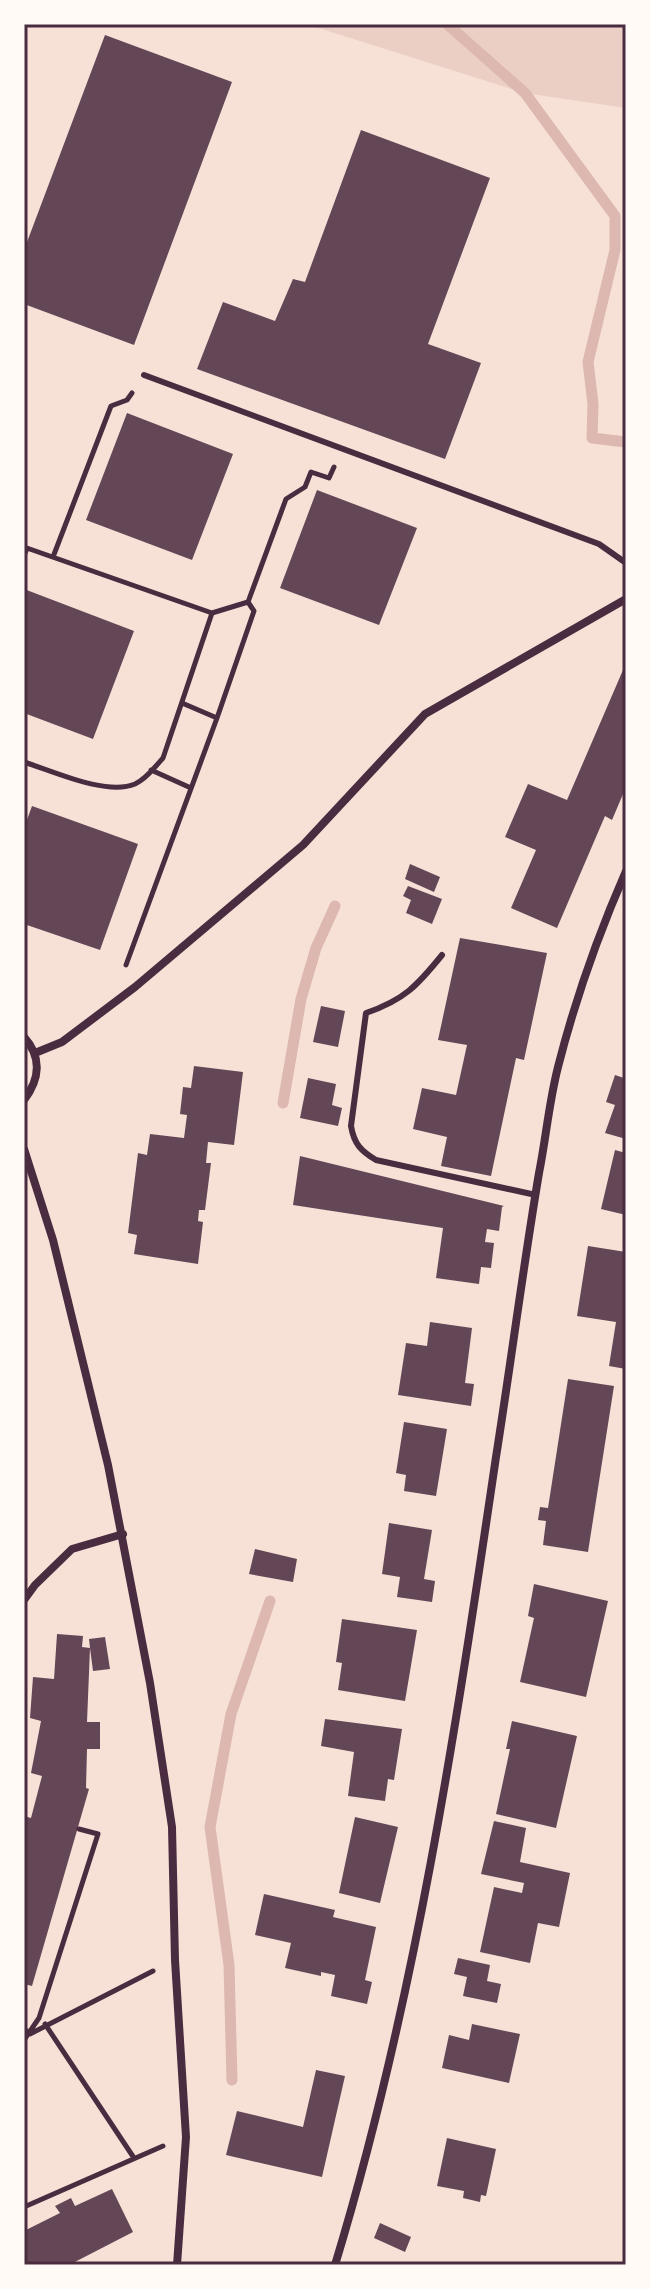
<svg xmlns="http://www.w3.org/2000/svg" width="650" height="2289" font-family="'DejaVu Sans',sans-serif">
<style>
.green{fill:#ebcfc5}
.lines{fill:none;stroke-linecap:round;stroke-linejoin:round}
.stream{stroke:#dcb8b0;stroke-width:11}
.building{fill:#644757}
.path{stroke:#4a2c40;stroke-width:5}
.service{stroke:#4a2c40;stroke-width:6}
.minor{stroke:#4a2c40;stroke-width:8}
.neatline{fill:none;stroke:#4a2c40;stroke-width:3}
</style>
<rect width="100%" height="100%" fill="#f7e1d7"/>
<path class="green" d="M306 24H626V108L524 93Z"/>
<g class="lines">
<path class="stream" d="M447 24 525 93 615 216V250L588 362 593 404 592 438 626 442
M283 1103 301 999 316 948 335 906
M232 2080 229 1965 210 1827 231 1714 270 1601"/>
</g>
<path class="building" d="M105 35 232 82 134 345 24 304V250Z
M361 130 490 178 428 344 481 363 445 459 197 369 223 302 275 321 293 279 305 282Z
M127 413 233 454 192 560 86 520Z
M317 490 417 528 379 625 280 588Z
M24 589 134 631 93 739 24 713Z
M626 663V787L612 820 605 816 557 928 511 908 536 850 505 837 528 784 567 800Z
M32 806 138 844 100 950 24 924V828Z
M410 864 440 877 434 892 405 879Z
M408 886 442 899 432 924 406 913 411 900 403 896Z
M460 938 547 953 524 1060 516 1058 491 1176 441 1166 447 1137 413 1129 422 1088 456 1095 467 1045 438 1040Z
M321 1006 345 1011 338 1047 313 1042Z
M194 1066 243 1072 234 1145 208 1142 206 1163H211L205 1210H199L198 1221 203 1222 198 1264 134 1254 137 1235 128 1233 138 1153 147 1155 150 1134 184 1138 187 1115 180 1114 183 1087 191 1088Z
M626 1073V1139L605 1133 615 1105 606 1102 615 1075 624 1078Z
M308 1078 336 1084 332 1105 342 1108 338 1126 300 1118Z
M615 1150 626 1153V1215L601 1209Z
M300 1156 504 1206 502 1207 499 1231 487 1229 485 1242 494 1243 491 1268 481 1267 479 1284 436 1278 443 1228 293 1205Z
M588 1246 626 1252V1306L623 1324H626V1369L609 1366 616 1322 577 1316Z
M430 1322 472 1328 465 1383 474 1384 471 1406 398 1395 406 1343 427 1346Z
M568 1379 614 1386 588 1552 543 1545 546 1521 538 1520 540 1507 548 1508Z
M404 1422 447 1429 436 1496 404 1491 406 1475 396 1473Z
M389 1523 432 1530 424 1579 435 1581 432 1602 397 1597 400 1577 382 1574Z
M255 1549 297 1559 293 1582 249 1574Z
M534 1584 608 1601 586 1697 520 1682 534 1618 528 1616Z
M342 1619 417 1630 405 1701 338 1690 342 1663 336 1662Z
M57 1634 83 1636 82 1647 90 1648 89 1639 105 1637 110 1669 93 1671 90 1648 87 1722H100V1749H87L86 1788 89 1789 32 1986 24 1984V1816L31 1818 42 1776 31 1773 41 1721 30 1718 33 1677 54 1679Z
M325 1719 402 1729 394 1780 388 1779 385 1801 348 1796 354 1752 321 1746Z
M512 1721 577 1736 556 1828 496 1814 510 1749H506Z
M355 1817 398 1827 380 1903 339 1893Z
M494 1821 526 1828 520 1862 570 1873 559 1927 538 1923 530 1963 480 1952 494 1887 522 1893 524 1883 481 1874Z
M264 1894 335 1910 333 1917 376 1927 365 1980 372 1982 367 2004 331 1996 335 1975 321 1972V1976L285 1968 291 1943 255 1935Z
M458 1958 490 1965 487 1981 501 1984 497 2003 463 1996 467 1977 454 1974Z
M472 2024 520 2034 509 2083 442 2068 449 2035 469 2040Z
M316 2070 345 2076 322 2177 226 2155 237 2111 303 2127Z
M447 2138 496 2149 486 2196 481 2195 480 2202 463 2198 464 2191 437 2186Z
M112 2189 133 2232 69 2265H24V2231L60 2213 55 2206 71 2198 75 2206Z
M380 2223 411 2237 405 2252 374 2238Z"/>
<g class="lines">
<path class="path" d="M24 547 212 613
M24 556 27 548
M53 557 111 406 127 400 132 393
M182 703 217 718 254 611 248 602
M24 762C53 771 106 796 135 784 146 779 155 767 163 758L212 613 248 602 286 499 305 487 311 472 329 478 334 467
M151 770 191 788
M126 965 217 718
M45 2024 134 2158
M24 2029 30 2034 153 1971
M24 2040 39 2018 98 1834 79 1829
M24 2207 163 2146"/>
<path class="service" d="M144 375 599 544 626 563
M442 955C417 986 404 1000 366 1013L351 1126C354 1144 361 1151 376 1160L536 1195"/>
<path class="minor" d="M24 1037C42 1057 40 1079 24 1100
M35 1053 62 1042 135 987 303 845 425 714 626 599
M24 1149 53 1240 108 1465 150 1683 172 1827 175 1960 186 2137 177 2265
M24 1600 35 1585 72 1549 123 1534
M335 2265C415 2002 456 1728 496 1457 511 1362 523 1268 539 1173 546 1138 549 1102 558 1067 575 1000 598 935 626 871"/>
</g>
<rect width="650" height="2289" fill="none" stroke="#fffaf5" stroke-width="52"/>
<rect x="26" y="26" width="598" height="2237" class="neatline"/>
</svg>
